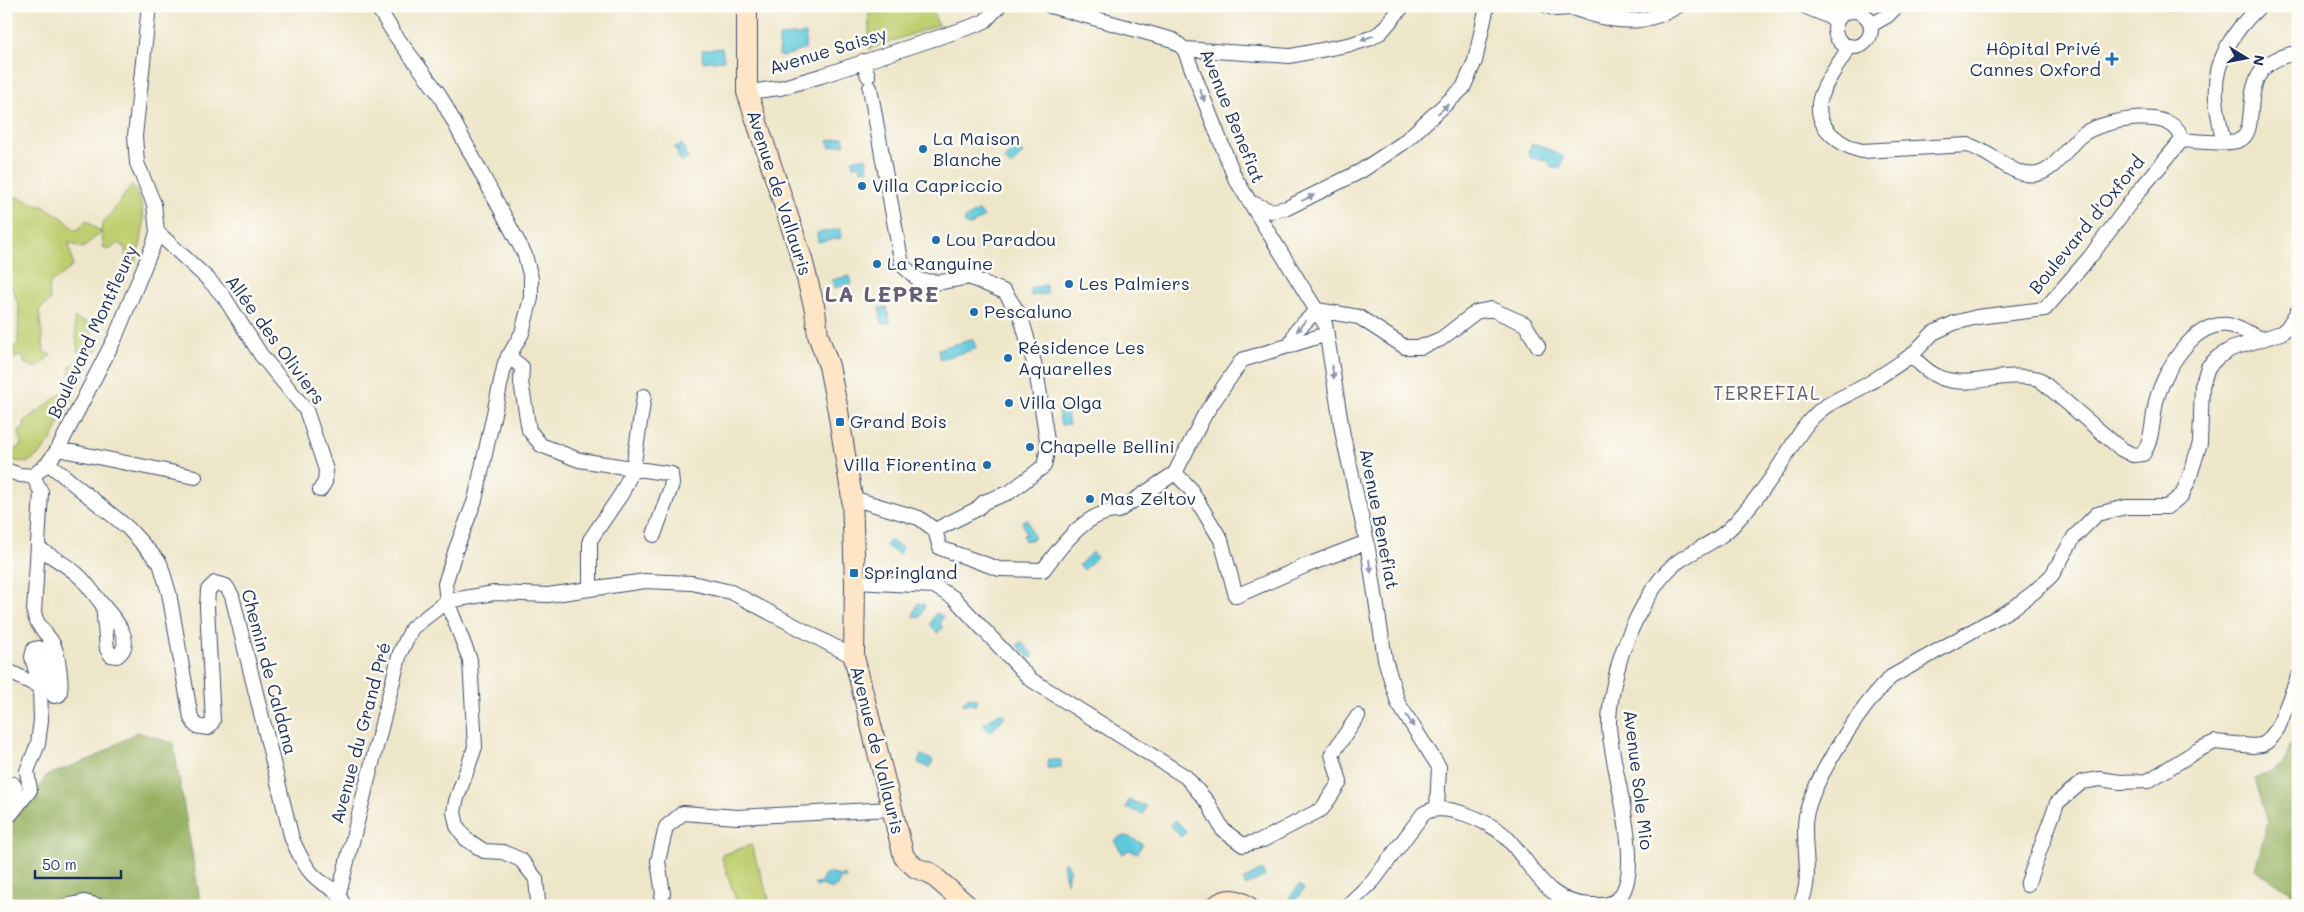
<svg xmlns="http://www.w3.org/2000/svg" width="2304" height="912" font-family="Mali,sans-serif">
<style>
.green{fill:#bfce70;stroke:#6d7e67}
.forest{fill:#97b162;stroke:#597060}
.water{fill:#5fc9db;stroke:#3d7c9c}
.lines{fill:none;stroke-linecap:round;stroke-linejoin:round}
.street-casing{stroke:#3b4a6e;stroke-width:16}
.secondary-casing{stroke:#3b4a6e;stroke-width:22}
.street{stroke:#fff;stroke-width:14}
.secondary{stroke:#fde5c5;stroke-width:20}
.oneway{fill:#8d97ae}
.poi-dot{fill:#1f6fb2;stroke:#fdfcf7;stroke-width:2}
.labels{text-anchor:middle;stroke-width:5;stroke-linejoin:round;paint-order:stroke}
.poi-label{font-size:18px;fill:#1b2f5e;stroke:#fdfcf7;text-anchor:start}
.street-label{font-size:18px;fill:#1b2f5e;stroke:#fdfcf7}
.neighbourhood-label{font-size:19px;letter-spacing:1px;fill:#645e77;stroke:#fdfcf7}
.district-label{font-size:22px;font-weight:bold;letter-spacing:1px;fill:#645e77;stroke:#fdfcf7}
</style>
<rect width="100%" height="100%" fill="#fdfcf7"/>
<filter id="ink" filterUnits="userSpaceOnUse"><feTurbulence type="fractalNoise" baseFrequency=".02" numOctaves="2"/><feDisplacementMap in="SourceGraphic" scale="10" xChannelSelector="R" yChannelSelector="G"/><feConvolveMatrix kernelMatrix="1 2 1 2 8 2 1 2 1" color-interpolation-filters="sRGB"/></filter>
<filter id="wash" filterUnits="userSpaceOnUse"><feTurbulence type="fractalNoise" baseFrequency=".0096" numOctaves="4" result="noise"/><feDisplacementMap in="SourceGraphic" scale="20" xChannelSelector="R" yChannelSelector="G"/><feGaussianBlur stdDeviation="1.12" result="paint"/><feColorMatrix in="noise" values="0 0 0 0 0 0 0 0 0 0 0 0 0 0 0 0 0 1.4 0 .05"/><feComposite in="paint" operator="in"/></filter>
<g filter="url(#wash)">
<rect width="100%" height="100%" fill="#eee6c9"/>
<path class="green" d="M869 6H931L938 25 869 49Z
M132 185C150 211 143 238 134 266L127 270 125 247 118 243 109 250 104 248 101 232 83 248 69 243 73 266 49 285 50 301 39 310 44 352 51 355 36 368 24 363V358L19 356 14 359 8 357V352L18 344 19 306 13 290 6 286V193L47 208 64 219 75 230 79 229 86 220 101 232 102 225Z
M74 318 86 322 98 346 51 440 41 453 27 463 6 459V453L9 454 21 445 19 431 25 427 24 422 72 385 69 368 85 354 78 352Z
M751 845 770 902 757 906H738L721 855Z"/>
<path class="forest" d="M2298 723V897L2255 869 2268 822 2255 779 2284 764Z
M137 732 173 743 201 906H6V825L30 800 46 776 95 757Z"/>
<path class="water" d="M806 34 805 49 782 57 779 56V36Z
M722 48 724 60 703 62 702 50Z
M843 137 845 144 829 147 828 141Z
M682 144 688 159 681 162 675 147Z
M1532 144H1537L1564 157 1560 168H1552L1548 160 1531 158 1528 152Z
M1016 147 1023 153 1011 166 1004 159Z
M866 157 868 169 861 170 860 165 853 166 852 160Z
M978 210 984 217 971 225H965L964 220Z
M840 229 841 238 818 242 817 233Z
M849 276 851 284 834 288 832 280Z
M1046 285 1047 294 1031 296 1030 288Z
M887 307 890 323 882 324 879 308Z
M973 339 976 349 940 359 938 349Z
M1066 409 1069 424 1061 425 1058 410Z
M1027 519 1034 539 1025 541 1023 535 1026 534 1022 521Z
M889 540 902 548 899 554 886 546Z
M1092 552 1097 557 1084 570 1079 565Z
M918 603 925 605 920 618 913 616Z
M936 613 943 616 940 623 943 628 937 633 930 624Z
M1021 641 1034 656 1030 659 1017 645Z
M969 697 977 699 975 706 969 703 964 705 962 703Z
M1001 712 1005 716 990 733 983 724Z
M921 755 933 760 930 768 918 763Z
M1048 759 1061 760V768H1047Z
M1129 800 1146 806 1143 814 1126 808Z
M1176 820 1187 832 1181 837 1170 825Z
M1127 836 1143 844 1137 853 1129 850 1123 854 1114 841 1120 837Z
M1066 861 1070 869 1066 883 1063 863Z
M1262 870 1265 876 1246 886 1243 880Z
M828 873 839 876 844 874 846 878 840 879 837 886 832 889 822 885 816 887 815 883 821 882 824 875Z
M1299 885 1304 889 1294 902 1289 898Z"/>
</g>
<g filter="url(#ink)">
<g class="lines">
<defs>
<path id="street" d="M377 6 395 35 439 94 525 255 531 278V298L522 333 505 363 475 500 456 549 445 584 447 601 470 660 475 747 456 801 454 812 457 826 466 839 484 851 503 852 521 860 536 879 538 902 535 906
M1050 6 1173 40 1184 49 1235 178 1325 324 1343 436 1367 542 1385 659 1398 703 1439 767 1437 808
M1547 6 1556 9 1570 8
M1568 6C1576 10 1585 12 1594 15 1625 24 1650 23 1678 6
M1804 6 1837 20
M2170 6H2173
M1835 29a18 18 0 1 1 36 0a18 18 0 1 1-36 0Z
M1871 25 1887 16 1897 6
M1850 46C1841 61 1820 88 1819 104 1817 129 1841 146 1862 151L1968 145C1991 151 2014 179 2037 174 2057 170 2067 145 2083 134 2103 120 2176 105 2182 140
M1184 49 1290 56 1352 44 1371 38 1381 32 1403 6
M863 61 868 76
M870 88 902 265 920 281 941 282 969 277 1005 292 1021 317 1036 370 1048 447 1044 466 1010 492 984 502 977 509 935 530
M747 92 780 88 821 76 976 25 985 21 999 6
M2182 140 2139 191 2090 257 2045 309 1977 317 1954 323 1933 333 1912 355C1952 405 1990 367 2039 379L2121 449 2133 455 2143 454C2153 439 2152 420 2156 402 2163 373 2192 321 2228 325 2238 327 2250 334 2260 338
M2182 140C2196 141 2228 145 2240 140 2264 128 2230 62 2298 53
M2223 141C2221 127 2217 113 2216 98 2213 61 2234 30 2260 6
M1250 202 1271 211 1287 208 1361 171 1403 143 1463 88 1475 61 1487 6
M157 232 208 279 224 297 261 355 306 410 326 470 325 482 320 490
M1290 346 1296 331 1317 310 1359 317 1405 347H1421L1441 339 1476 312 1491 309 1525 324 1538 346
M508 356 522 367 521 382 529 430 541 445 579 460 671 474 672 484 654 535
M58 449 195 477
M48 463 128 528 160 563 169 593 191 718 196 726 208 728 213 721 207 607 208 590 215 583 226 586 232 596 292 839C298 852 304 866 314 876 328 890 336 885 344 906
M6 470 20 475 33 476 48 463 58 449 115 338 154 243 157 232 154 204 137 163 135 136 149 6
M1175 473 1189 487 1221 540 1236 596 1305 566 1367 542
M852 498 919 518 935 530 940 548 999 569 1043 570C1061 547 1085 511 1118 511L1175 473 1205 414 1242 360 1327 334
M38 548C51 556 65 564 77 574 87 583 94 594 102 604 113 617 137 642 117 656L111 655 107 649 103 605
M855 582 934 586 954 598 1030 679 1186 777 1208 803 1223 830 1243 845 1263 840 1322 809 1340 782 1332 754 1358 716
M590 584V540L622 493 633 469 644 396
M6 670 40 687
M6 787 13 784 15 787 13 794 6 802
M6 816 11 814 30 790 27 771 38 744 41 720 40 687 32 657 34 649 39 648 44 652 54 696 59 695C63 686 58 653 53 644 46 631 38 629 34 613L41 492 33 476
M2027 885 2057 803 2082 782 2100 779 2120 782 2148 781 2198 750 2215 742 2253 746 2262 745 2268 741 2278 728 2298 677
M339 893 400 653 412 628 447 601 494 593 548 595 645 581 692 583 731 592 854 657
M65 906 84 902 99 906
M660 906 663 894 658 861 666 827 683 813 737 817 892 809
M1347 906 1373 881 1423 814C1442 800 1490 821 1506 837 1534 866 1545 904 1592 905 1601 905 1610 906 1618 899 1647 870 1610 765 1609 725 1609 700 1615 676 1622 653 1632 625 1652 582 1676 563 1696 548 1719 542 1736 522 1751 505 1766 487 1778 468 1791 449 1803 423 1822 409 1835 399 1851 394 1866 385 1881 376 1897 365 1912 355
M1799 906C1815 880 1801 844 1806 816 1813 778 1863 704 1891 677L2013 608 2034 592 2052 575 2074 537 2097 514 2126 507H2167L2182 495 2189 479 2200 443 2202 386 2208 367 2218 357 2231 349 2281 333 2287 328 2298 311"/>
<path id="secondary" d="M747 6V92L802 259 815 310 818 335 829 366 838 411 852 498 855 582 854 657 904 857 916 868 930 873 968 906
M1216 906C1226 897 1238 899 1247 906"/>
</defs>
<use href="#street" class="street-casing"/>
<use href="#secondary" class="secondary-casing"/>
<use href="#street" class="street"/>
<use href="#secondary" class="secondary"/>
</g>
<defs><path id="oneway-solid" d="M-6-.8H1V-3.2L6.5 0L1 3.2V.8H-6Z" transform="scale(1.25)"/></defs>
<g class="oneway">
<use href="#oneway-solid" transform="translate(1367 38) rotate(159)"/>
<use href="#oneway-solid" transform="translate(1202 95) rotate(69)"/>
<use href="#oneway-solid" transform="translate(1443 109) rotate(-42)"/>
<use href="#oneway-solid" transform="translate(1308 198) rotate(-25)"/>
<use href="#oneway-solid" transform="translate(1301 326) rotate(128)"/>
<use href="#oneway-solid" transform="translate(1333 372) rotate(80)"/>
<use href="#oneway-solid" transform="translate(1370 566) rotate(81)"/>
<use href="#oneway-solid" transform="translate(1410 721) rotate(58)"/>
</g>
</g>
<g class="poi-dot">
<path d="M2109.5 51.5h5v5h5v5h-5v5h-5v-5h-5v-5h5z"/>
<circle cx="923" cy="149" r="5"/>
<circle cx="862" cy="186" r="5"/>
<circle cx="936" cy="240" r="5"/>
<circle cx="877" cy="264" r="5"/>
<circle cx="1069" cy="284" r="5"/>
<circle cx="974" cy="312" r="5"/>
<circle cx="1008" cy="358" r="5"/>
<circle cx="1009" cy="403" r="5"/>
<rect x="835" y="417" width="10" height="10" rx="2.5"/>
<circle cx="1030" cy="447" r="5"/>
<circle cx="987" cy="465" r="5"/>
<circle cx="1090" cy="499" r="5"/>
<rect x="849" y="568" width="10" height="10" rx="2.5"/>
</g>
<g class="labels">
<g class="poi-label">
<text x="2101" y="55" text-anchor="end">Hôpital Privé<tspan x="2101" dy="21">Cannes Oxford</tspan></text>
<text x="933" y="145">La Maison<tspan x="933" dy="21">Blanche</tspan></text>
<text x="872" y="192">Villa Capriccio</text>
<text x="946" y="246">Lou Paradou</text>
<text x="887" y="270">La Ranguine</text>
<text x="1079" y="290">Les Palmiers</text>
<text x="984" y="318">Pescaluno</text>
<text x="1018" y="354">Résidence Les<tspan x="1018" dy="21">Aquarelles</tspan></text>
<text x="1019" y="409">Villa Olga</text>
<text x="850" y="428">Grand Bois</text>
<text x="1040" y="453">Chapelle Bellini</text>
<text x="977" y="471" text-anchor="end">Villa Fiorentina</text>
<text x="1100" y="505">Mas Zeltov</text>
<text x="864" y="579">Springland</text>
</g>
<g class="street-label">
<text transform="translate(828 51) rotate(-17)" y="6">Avenue Saissy</text>
<text transform="translate(1232 116) rotate(68)" y="6">Avenue Benefiat</text>
<text transform="translate(779 193) rotate(72)" y="6">Avenue de Vallauris</text>
<text transform="translate(2087 225) rotate(-51)" y="6">Boulevard d'Oxford</text>
<text transform="translate(93 332) rotate(-65)" y="6">Boulevard Montfleury</text>
<text transform="translate(275 340) rotate(54)" y="6">Allée des Oliviers</text>
<text transform="translate(1379 519) rotate(79)" y="6">Avenue Benefiat</text>
<text transform="translate(269 672) rotate(75)" y="6">Chemin de Caldana</text>
<text transform="translate(361 733) rotate(-75)" y="6">Avenue du Grand Pré</text>
<text transform="translate(877 750) rotate(76)" y="6">Avenue de Vallauris</text>
<text transform="translate(1638 780) rotate(83)" y="6">Avenue Sole Mio</text>
</g>
<g class="neighbourhood-label">
<text x="1767" y="400">TERREFIAL</text>
</g>
<g class="district-label">
<text x="882" y="302">LA LEPRE</text>
</g>
</g>
<rect width="2304" height="912" fill="none" stroke="#fdfcf7" stroke-width="25"/>
<g transform="translate(2246 58) rotate(100)" stroke="#fdfcf7" stroke-width="4" paint-order="stroke">
<path d="M0-4L9 19L0 12L-9 19Z" fill="#1b2f5e"/>
<text y="-8" font-size="14" font-weight="bold" text-anchor="middle" fill="#1b2f5e">N</text>
</g>
<path d="M35 870v8h86v-8" fill="none" stroke="#1b2f5e" stroke-width="2.5"/>
<text x="42" y="870" font-size="15" fill="#1b2f5e" stroke="#fdfcf7" stroke-width="4" paint-order="stroke">50 m</text>
</svg>
